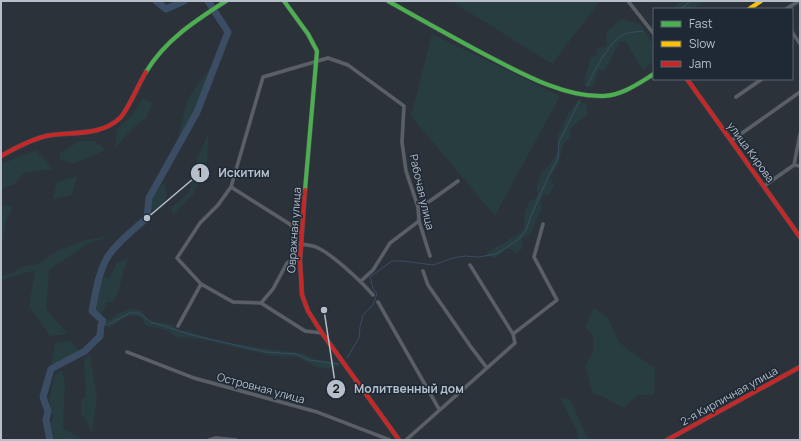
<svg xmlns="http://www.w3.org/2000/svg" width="801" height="441" font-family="Manrope,sans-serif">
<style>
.green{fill:#283d40}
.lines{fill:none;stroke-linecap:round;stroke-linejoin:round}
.stream{stroke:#3a4d65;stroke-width:1}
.river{stroke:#3a4d65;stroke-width:7}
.street-casing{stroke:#494e54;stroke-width:4}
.fast-casing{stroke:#494e54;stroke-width:5}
.slow-casing{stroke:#494e54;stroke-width:5}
.jam-casing{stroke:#494e54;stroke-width:5}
.street{stroke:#5b6067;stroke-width:3}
.fast{stroke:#4caf50;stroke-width:4}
.slow{stroke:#ffc107;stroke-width:4}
.jam{stroke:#c62828;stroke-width:4}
.labels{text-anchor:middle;stroke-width:3;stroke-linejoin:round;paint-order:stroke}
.street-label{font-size:11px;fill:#b6bfca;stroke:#1e2935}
.leader{fill:none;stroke:#b6bfca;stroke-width:1.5}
.callout-dot{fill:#b6bfca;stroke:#1e2935;stroke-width:1.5}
.mark-label{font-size:12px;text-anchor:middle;font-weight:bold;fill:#111}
.callout-label{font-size:12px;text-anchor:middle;font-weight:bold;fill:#b6bfca;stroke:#1e2935;stroke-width:3;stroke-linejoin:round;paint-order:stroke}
</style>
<rect width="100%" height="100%" fill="#2b323a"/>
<path class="green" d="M451 1H600L552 64Z
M680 1H705L693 9H673Z
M622 19 640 24 654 45V61L643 70 625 41 619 42 609 63 604 71 598 70 595 82 590 88 584 85 590 58 597 55V49L606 46 607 31Z
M432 34 560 96 495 216 411 116Z
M213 64 190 120 177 139 189 97Z
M143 98 152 103 147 117 132 129 115 148 117 129 132 115Z
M578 101 586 104 588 114 571 128 570 137 563 145 558 165 550 178 554 186 549 195 543 194 541 201 542 208 531 233 522 239 523 248 517 253 508 248 495 258 488 256 487 253 523 231 525 211 530 201 535 199 538 194 536 188 541 173 550 164 558 151 557 138 569 112Z
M209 132 207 160 194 193 173 215 171 208 189 193 195 164Z
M79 141H95L105 150 73 164 60 159V153Z
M36 150 53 169 23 173 15 184 1 189V164Z
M77 176 72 195 53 199 57 182Z
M164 182 167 192 164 206 149 212 154 195Z
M4 204 13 207 6 221 1 246V211Z
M112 236 89 243 49 270 46 309 68 334 50 336 29 306 35 270 1 280V276L14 272 23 266 38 264 57 251 85 240Z
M128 258 117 295 111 303 107 302 101 316 95 310 97 294 100 289V282L105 276 109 279 117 262Z
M131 308 142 311 149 321 171 324 179 331H188L214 340 261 348 301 353 319 360 338 362 341 366 329 369 315 367 298 357 272 356 200 339 176 337 168 331 146 325 139 316H128L109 328 104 324 119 313Z
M594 308 608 318 619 342 630 351 655 368 654 395H638L624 408 602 396 593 394 585 366 593 352V335L585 328Z
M71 341 80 352 51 366 55 343Z
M90 355 97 399 92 433 85 417 81 416V399L86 397 84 359Z
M62 370 65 384 63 428 83 440H54L50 423 53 418 49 400 55 375Z
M560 398 570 399 588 439 579 440 578 437V433Z"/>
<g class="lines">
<path class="stream" d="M680 9 691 1
M652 26H654
M587 86C594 72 608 44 621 36 627 32 636 32 643 31
M101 325H107L130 313H139L151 322 192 335 266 352 296 354 309 360 339 364
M347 358 359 338 360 327 363 315 373 305 377 294 373 288 370 277 392 261H403L433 265 453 258 465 256 479 257 496 254 519 239 526 230 531 216 548 177 558 158 559 142 580 100"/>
<path class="river" d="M156 1 166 9 184 1
M50 440 46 420 48 411 43 397 51 369 85 351 100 336 101 325 103 321 92 311C95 295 99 271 107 258 114 245 135 228 147 218L149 198 197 112 228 32 208 1"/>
<defs>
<path id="street" d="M628 1 654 34
M786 9 799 1
M792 32 800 44
M736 97 762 79
M731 141 800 92
M794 165 800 166
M764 186 794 165 800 134
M231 187 288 223 301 233
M418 207 430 201 458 181
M300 244C305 245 311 245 316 247 331 253 362 282 373 295
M423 271 428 285 471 347 487 368
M361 281 373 270 390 243 419 221
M378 302 439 409
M261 303 273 289 287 263 291 260H300
M178 326 201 284
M322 333 305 331 261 303 233 302 201 284 177 258 200 223 218 205 231 187 263 77 328 58 348 65 404 106 402 142 406 171 418 207 419 221 430 256
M513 334 557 300 534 257 543 224
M127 352 194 378 317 412 390 440
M209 440 216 438 236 440
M406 440 515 343 513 334 470 265"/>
<path id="fast" d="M284 1 308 34 317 51 305 190
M388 1C420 19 452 37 484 54 519 72 564 98 604 96 623 95 639 83 654 74
M146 72C165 40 195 21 226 1"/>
<path id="slow" d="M749 9 761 1"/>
<path id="jam" d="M687 79 800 237
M1 156C15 148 30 140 46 136 71 131 100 137 120 118 128 110 139 83 146 72
M305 190 300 260 302 295 308 311 322 333 399 440
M667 440 800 367"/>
</defs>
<use href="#street" class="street-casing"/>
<use href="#fast" class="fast-casing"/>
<use href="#slow" class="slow-casing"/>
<use href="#jam" class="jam-casing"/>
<use href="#street" class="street"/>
<use href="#fast" class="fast"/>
<use href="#slow" class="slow"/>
<use href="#jam" class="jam"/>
</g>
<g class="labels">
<g class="street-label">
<text transform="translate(751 152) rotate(54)" y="4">улица Кирова</text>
<text transform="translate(422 192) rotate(77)" y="4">Рабочая улица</text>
<text transform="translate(294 230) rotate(-86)" y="4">Овражная улица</text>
<text transform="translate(261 388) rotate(15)" y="4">Островная улица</text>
<text transform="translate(729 396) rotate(-29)" y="4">2-я Кирпичная улица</text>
</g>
</g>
<path class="leader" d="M147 218L200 173M324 310L336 389"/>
<g class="callout-dot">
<circle cx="147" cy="218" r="4"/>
<circle cx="324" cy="310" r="4"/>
<circle cx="200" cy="173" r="10"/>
<circle cx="336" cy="389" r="10"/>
</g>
<g class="mark-label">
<text x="200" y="177">1</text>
<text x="336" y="393">2</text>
</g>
<g class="callout-label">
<text x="244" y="177">Искитим</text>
<text x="409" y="393">Молитвенный дом</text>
</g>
<rect width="801" height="441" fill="none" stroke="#b6bfca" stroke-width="4"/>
<rect x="653" y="8" width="140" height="72" fill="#1e2935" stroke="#5b6571"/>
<rect x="661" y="21" width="20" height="6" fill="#4caf50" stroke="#5b6571"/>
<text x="689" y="28" font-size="12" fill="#b6bfca">Fast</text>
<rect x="661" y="41" width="20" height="6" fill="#ffc107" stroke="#5b6571"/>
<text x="689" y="48" font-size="12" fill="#b6bfca">Slow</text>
<rect x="661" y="61" width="20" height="6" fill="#c62828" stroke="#5b6571"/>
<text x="689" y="68" font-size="12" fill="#b6bfca">Jam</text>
</svg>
